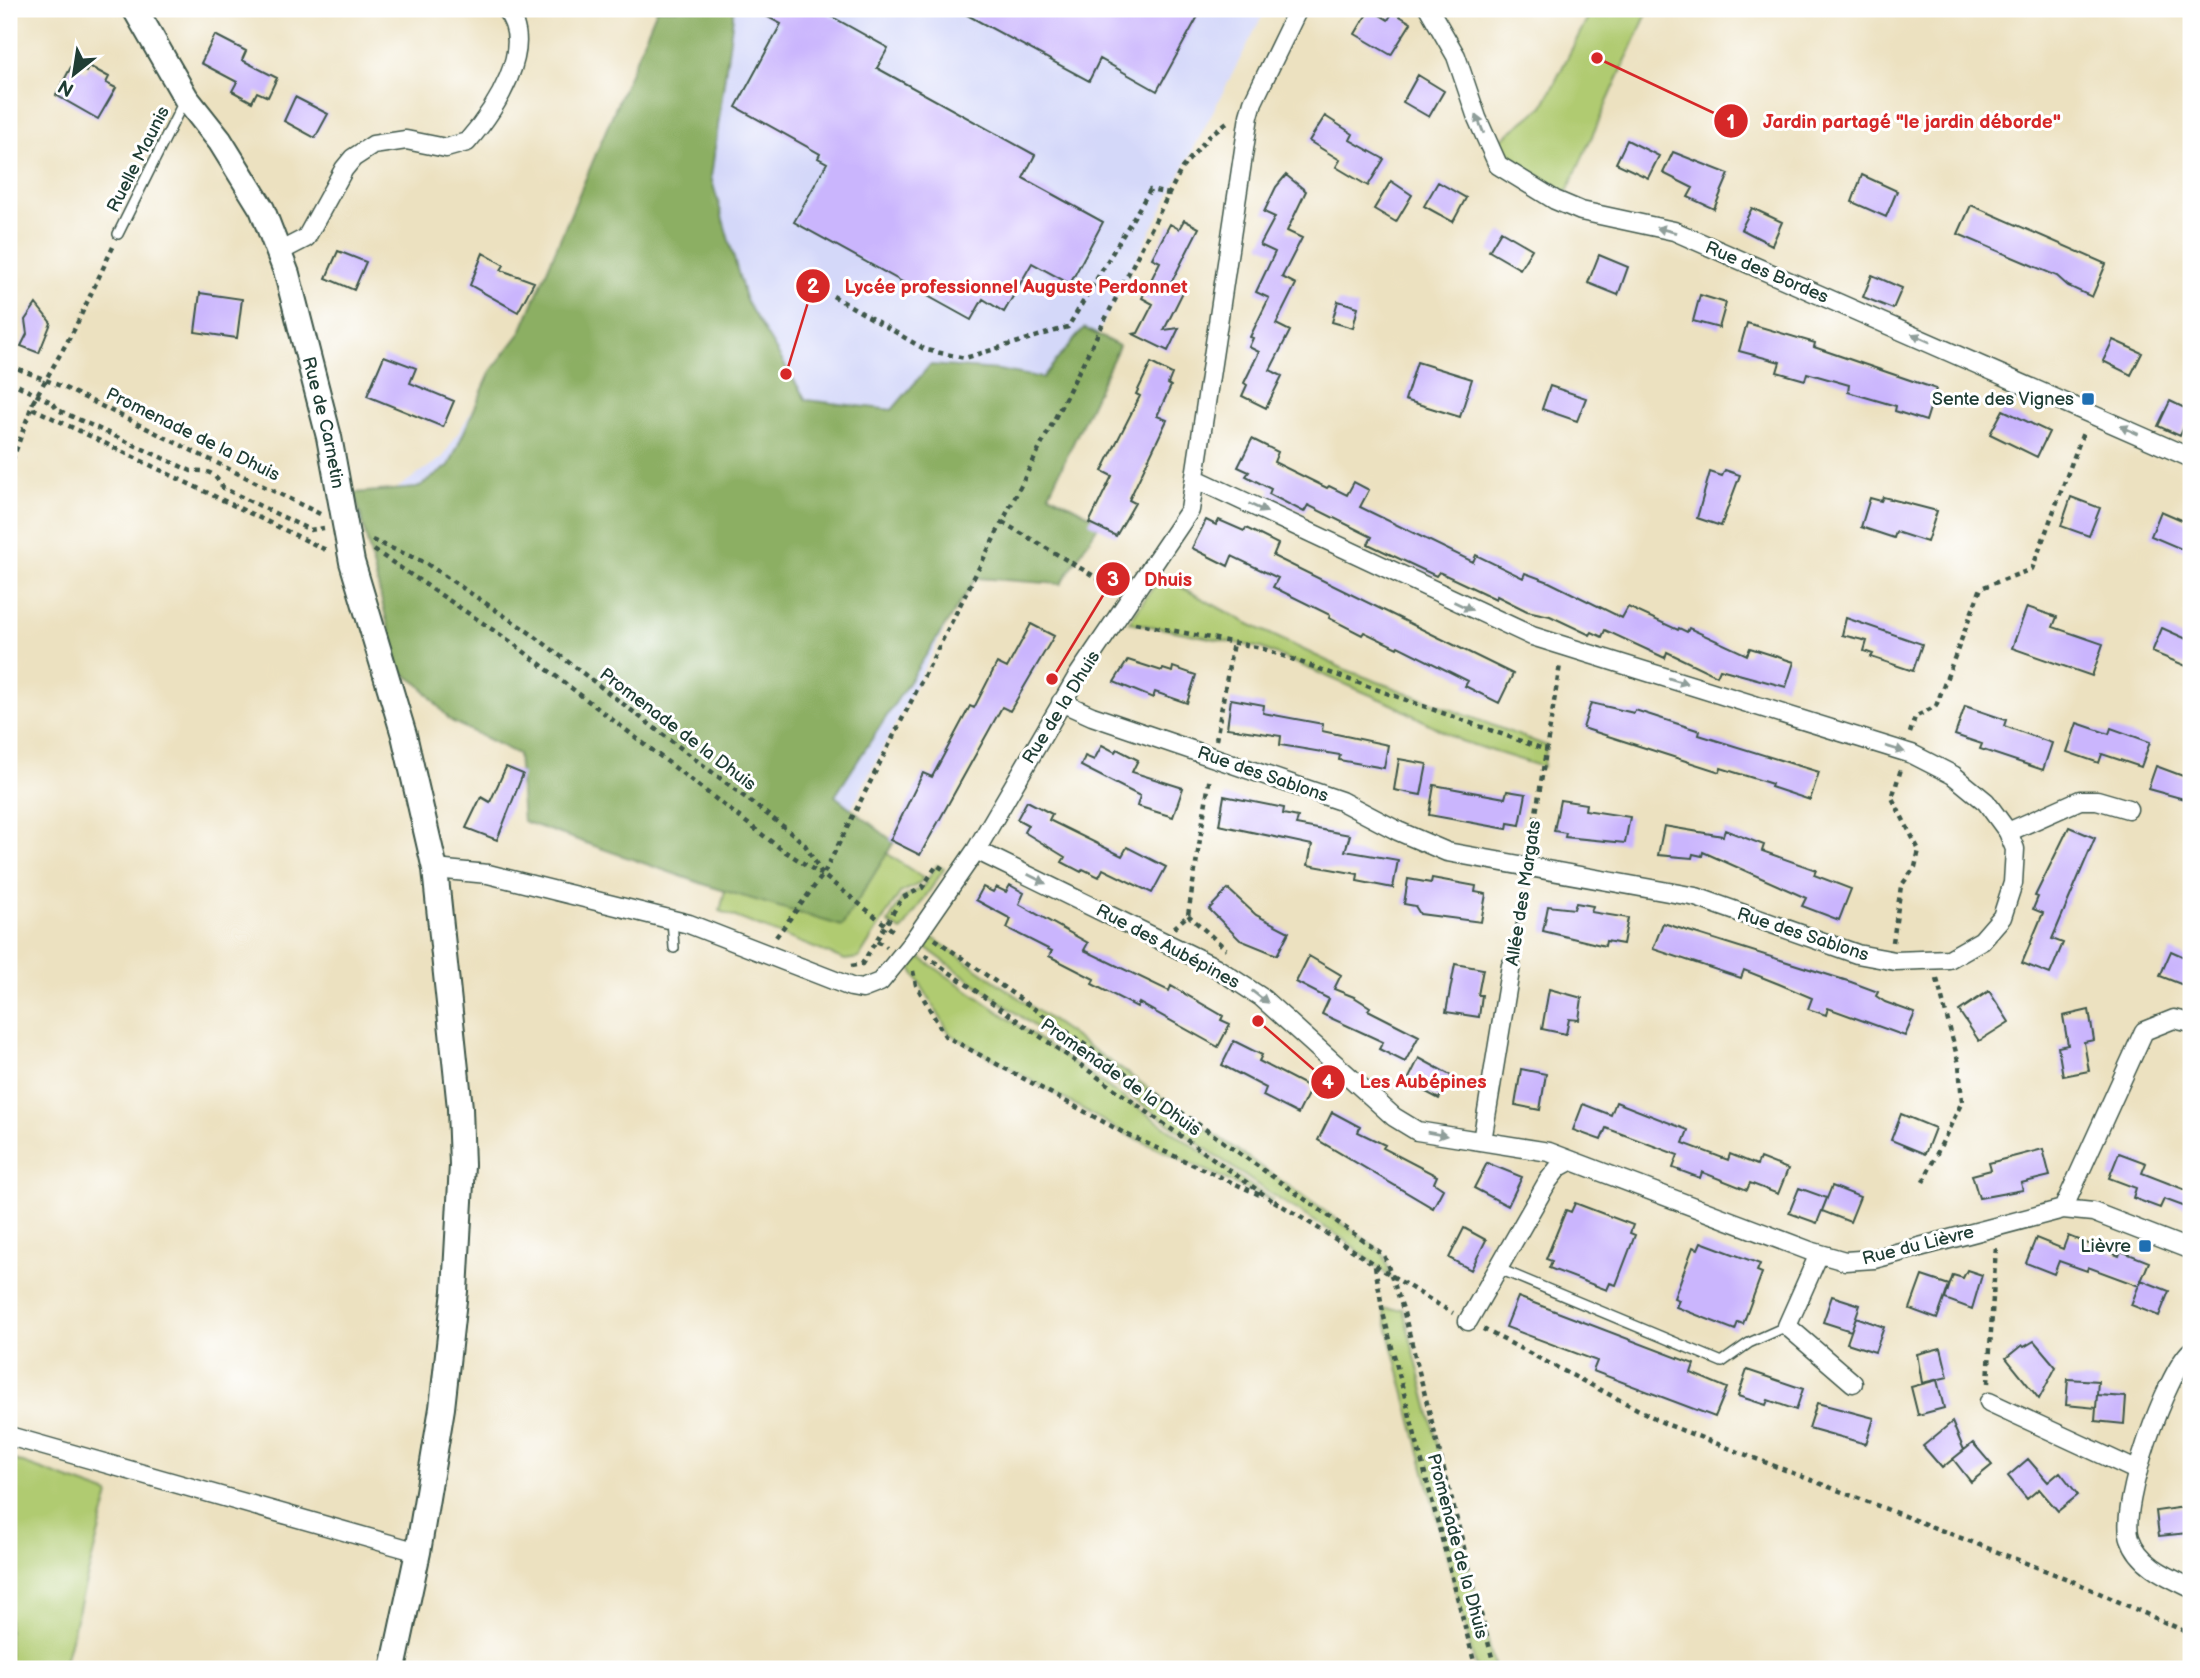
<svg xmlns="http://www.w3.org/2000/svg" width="2200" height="1678" font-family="'Balsamiq Sans',sans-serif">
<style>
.built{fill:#d4d8f9}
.green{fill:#b0cb71;stroke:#688452;stroke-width:2}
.forest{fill:#8caf63;stroke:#56764c;stroke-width:2}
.building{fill:#cab5fd}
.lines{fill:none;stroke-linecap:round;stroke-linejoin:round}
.lane-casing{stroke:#3e5649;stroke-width:12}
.street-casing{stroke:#3e5649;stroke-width:21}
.secondary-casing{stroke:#3e5649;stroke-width:28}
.path{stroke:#3e5649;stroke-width:4.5;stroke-dasharray:5 5;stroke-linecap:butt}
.lane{stroke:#fff;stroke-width:9}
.street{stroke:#fff;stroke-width:18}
.secondary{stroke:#fff;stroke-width:24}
.oneway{fill:#8f9e9a}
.poi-dot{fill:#1f6fb2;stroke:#fff;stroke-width:2.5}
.labels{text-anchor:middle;stroke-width:6;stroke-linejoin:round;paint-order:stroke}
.street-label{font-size:18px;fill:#1f3d34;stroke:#fff}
.poi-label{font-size:18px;fill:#1f3d34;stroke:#fff;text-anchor:end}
.leader{fill:none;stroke:#d62828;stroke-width:2.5}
.callout-dot{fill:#d62828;stroke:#fff;stroke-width:2.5}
.mark-label{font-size:21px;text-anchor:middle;font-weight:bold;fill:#fff}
.callout-label{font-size:19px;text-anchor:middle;font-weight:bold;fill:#d62828;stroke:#fff;stroke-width:6;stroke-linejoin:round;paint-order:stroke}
</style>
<rect width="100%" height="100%" fill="#fff"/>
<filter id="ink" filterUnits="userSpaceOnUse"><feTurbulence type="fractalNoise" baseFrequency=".0143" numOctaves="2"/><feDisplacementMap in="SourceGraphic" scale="14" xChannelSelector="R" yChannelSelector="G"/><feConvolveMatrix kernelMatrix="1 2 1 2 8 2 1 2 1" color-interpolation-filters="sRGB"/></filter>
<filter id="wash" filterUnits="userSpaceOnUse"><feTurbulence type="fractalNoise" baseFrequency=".00686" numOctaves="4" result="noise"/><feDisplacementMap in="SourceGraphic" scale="28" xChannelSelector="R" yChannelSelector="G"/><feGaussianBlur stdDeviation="1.57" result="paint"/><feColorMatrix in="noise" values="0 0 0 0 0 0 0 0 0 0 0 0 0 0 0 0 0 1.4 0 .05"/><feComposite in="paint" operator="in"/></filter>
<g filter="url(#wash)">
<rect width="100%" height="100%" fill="#ece1c0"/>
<path class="built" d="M669 9H1266L829 852 458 570 352 519 443 457 547 291Z"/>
<path class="green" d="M1592 9H1649L1567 192 1521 165 1498 142 1543 106Z
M1161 576 1245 622 1344 669 1547 746 1543 767 1461 741 1396 706 1261 648 1129 622Z
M816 805 923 878 919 884 900 893 859 958 845 960 720 911 733 859Z
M937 865 944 869 902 931 888 923 902 898 922 888Z
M933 938 1376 1247 1384 1255 1391 1278 1345 1240 1272 1195 1157 1115 926 948Z
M921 958 1273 1201 1126 1134 950 1034 911 968Z
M1383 1309H1403L1495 1669H1476Z
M9 1458 109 1494 63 1669H24L9 1665Z"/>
<path class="forest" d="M657 9H734L711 177 746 301 806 400 892 410 930 365 998 370 1042 378 1084 328 1119 346 1049 494 1101 521 1061 584 976 578 835 796 894 842 842 926 712 887 523 821 518 754 451 721 420 685 399 670 355 493 417 488 449 466 491 371 521 332Z"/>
<g id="blocks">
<path class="building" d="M753 9H818L888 48 877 68 1035 155 1023 178 1103 222 1070 284 1032 263 1004 312 983 299 971 320 794 222 827 163 818 158 820 154 736 107 781 24Z
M956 9H1202L1157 91 1100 59 1089 81Z
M1370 9 1388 20 1393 12 1411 23 1391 55 1355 34Z
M215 35 246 51 242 60 277 78 268 97 257 92 252 102 232 91 237 82 201 63Z
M72 65 86 72 89 66 109 77 106 83 116 88 98 119 56 95Z
M1418 75 1444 91 1429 117 1403 102Z
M295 97 328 114 315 138 284 121Z
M1325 116 1353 134 1350 140 1384 159 1368 186 1336 167 1340 160 1309 141Z
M1627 140 1659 156 1648 178 1616 163Z
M1673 152 1729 174 1714 209 1688 197 1693 188 1663 173Z
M1286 175 1306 191 1287 231 1302 238 1282 277 1296 284 1276 324 1290 331 1270 370 1282 376 1266 408 1242 396 1247 385 1244 383 1259 352 1249 347 1253 338 1250 337 1269 298 1256 292 1275 252 1260 245 1275 217 1264 212 1276 187Z
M1862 175 1897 191 1886 217 1852 202Z
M1391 181 1412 195 1396 222 1374 209Z
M1438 182 1466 198 1453 222 1424 206Z
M1971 205 2106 264 2092 297 2068 286 2057 276 1958 234Z
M1752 208 1782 222 1772 245 1741 229Z
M1184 220 1199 228 1170 285 1183 292 1164 330 1179 328 1168 351 1133 334 1138 333 1153 304 1142 298 1160 262 1152 258 1170 224 1179 229Z
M1501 231 1532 249 1520 269 1489 251Z
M338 251 366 262 354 290 326 278Z
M483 253 504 265 501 270 534 282 518 312 470 285Z
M1599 255 1628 267 1618 295 1588 283Z
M1872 275 1902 288 1893 309 1863 297Z
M200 293 242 299 237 338 195 332Z
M1700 295 1726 303 1719 328 1693 321Z
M1338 301 1358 307 1353 328 1332 322Z
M36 304 51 323 39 353 21 346 27 334 25 320Z
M1747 323 1815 343 1814 347 1936 389 1926 421 1895 411 1896 406 1848 392 1849 385 1807 373 1805 380 1777 372 1780 362 1739 351Z
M2113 340 2142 353 2131 375 2103 361Z
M384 356 416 368 410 383 454 401 443 427 367 396Z
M1417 362 1472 379 1460 417 1405 400Z
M1151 363 1172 374 1168 384 1171 386 1157 416 1167 420 1129 500 1135 503 1116 536 1089 523 1112 476 1102 471 1140 396 1136 394Z
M1550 386 1586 398 1577 421 1542 409Z
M2170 401 2191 411 2180 436 2158 426Z
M2003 410 2049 432 2037 457 1990 434Z
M1252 439 1278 452 1274 462 1327 488 1329 486 1347 495 1354 482 1369 490 1360 507 1473 562 1476 555 1523 578 1525 573 1549 582 1622 618 1628 607 1678 630 1679 628 1687 632 1689 628 1747 655 1750 648 1794 662 1786 687 1720 669 1717 676 1667 652 1665 658 1605 630 1602 637 1592 632 1590 635 1550 616 1527 611 1497 596 1496 599 1439 572 1436 576 1368 544 1372 537 1308 505 1304 512 1269 494 1271 489 1246 476 1249 472 1238 467Z
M1725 470 1740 475 1721 526 1697 518 1710 472 1722 476Z
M1883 497 1937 511 1927 542 1896 532 1894 538 1861 527 1870 498 1881 501Z
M2071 497 2100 508 2089 536 2061 526Z
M2161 511 2191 524V553L2151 536Z
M1206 520 1216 525 1219 520 1244 531 1246 528 1278 544 1273 556 1513 674 1499 703 1465 686 1468 681 1398 646 1397 648 1364 632 1362 635 1329 618 1330 615 1273 587 1278 578 1232 556 1228 566 1192 548Z
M2027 607 2057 617 2053 627 2103 644 2092 676 2012 648Z
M1846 618 1922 644 1913 671 1871 657 1873 654 1864 651 1867 641 1842 635Z
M1031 624 1054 636 1010 711 1002 707 920 855 890 840 923 773 932 777 970 706 974 708 997 663 1007 668Z
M2162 628 2191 641V668L2152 652Z
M1128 660 1162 671 1163 669 1172 672 1173 667 1196 675 1187 703 1155 692 1153 698 1114 682Z
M1231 699 1264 705 1263 713 1323 724 1322 731 1388 745 1384 768 1339 760 1340 755 1280 745 1281 736 1227 728Z
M1591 703 1634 713 1635 710 1700 731 1699 735 1819 772 1810 800 1771 787 1772 784 1721 768 1720 772 1583 728Z
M1965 706 2006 720 2004 726 2052 743 2043 770 1980 749 1982 744 1955 735Z
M2077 723 2109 734 2111 728 2150 742 2141 767 2102 754 2099 763 2067 752Z
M1102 745 1115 752 1117 749 1138 760 1132 772 1183 788 1173 817 1137 806 1140 796 1081 766 1085 756 1094 760Z
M1399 759 1427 764 1421 795 1394 790Z
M2156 766 2191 779V801L2148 789Z
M506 767 523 774 497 840 466 828 481 797 490 802Z
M1434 785 1505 798 1507 791 1526 794 1520 825 1508 823 1507 829 1429 815Z
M1224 796 1284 808 1283 814 1298 817 1296 825 1350 835 1345 851 1398 860 1393 888 1357 881 1358 874 1308 865 1312 845 1219 825Z
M1560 800 1586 804 1585 810 1630 817 1625 843 1565 837 1566 833 1554 831Z
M1027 801 1052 814 1049 820 1122 856 1127 847 1166 867 1152 893 1103 869 1099 877 1083 869 1081 872 1062 862 1065 857 1024 832 1028 825 1017 819Z
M1664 826 1723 836 1725 830 1764 845 1762 851 1816 870 1814 875 1851 889 1839 920 1802 906 1806 898 1703 852 1702 856 1693 854 1692 858 1658 855Z
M2069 827 2095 838 2052 939 2063 943 2050 974 2022 963 2043 913 2033 909 2038 897 2035 896Z
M1432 878 1476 886 1475 892 1486 894 1481 922 1420 914 1415 906 1404 904 1408 879 1431 883Z
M1010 885 1024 893 1019 904 1088 943 1084 950 1169 991 1171 986 1223 1016 1221 1020 1230 1024 1218 1047 1139 1003 1137 1007 1092 984 1094 979 1049 956 1052 951 1007 928 1011 919 976 900 983 887 993 892 996 887 1006 892Z
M1228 889 1256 915 1289 932 1277 955 1240 940 1209 909Z
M1576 903 1593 906 1591 912 1628 918 1623 944 1606 941 1605 946 1543 931 1548 906 1574 909Z
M1663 923 1851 982 1878 992 1876 996 1885 1002 1915 1013 1905 1036 1828 1008 1826 1015 1808 1009 1812 998 1779 984 1744 970 1741 978 1653 949Z
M2171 951 2191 960V988L2160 976Z
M1309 956 1341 975 1334 989 1354 997 1370 1007 1368 1010 1419 1036 1405 1062 1379 1049 1383 1042 1322 1014 1329 999 1296 982Z
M1455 964 1483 969 1478 995H1482L1479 1017 1446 1012Z
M1549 989 1582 998 1579 1020 1569 1019 1566 1034 1542 1029Z
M1989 991 2009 1022 1979 1041 1959 1011Z
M2089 1010 2094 1040 2084 1042 2089 1071 2063 1076 2058 1047 2068 1045 2063 1016Z
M1234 1041 1262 1055 1259 1061 1311 1088 1298 1114 1263 1096 1266 1088 1222 1065Z
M1419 1058 1452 1076 1439 1099 1407 1082Z
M1521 1069 1546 1074 1540 1110 1515 1105Z
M1616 1102 1688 1130 1683 1143 1728 1160 1730 1154 1757 1165 1760 1158 1788 1169 1778 1194 1750 1183 1747 1190 1702 1172 1700 1178 1673 1168 1678 1155 1606 1128 1601 1140 1573 1130 1583 1104 1611 1115Z
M1332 1112 1360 1127 1358 1132 1385 1145 1383 1148 1437 1176 1434 1183 1443 1189 1433 1208 1318 1140Z
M1901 1114 1935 1128 1925 1154 1891 1140Z
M2043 1149 2050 1176 2021 1183 2023 1190 1979 1198 1972 1175 1991 1170 1989 1163Z
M2119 1153 2146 1163 2142 1173 2191 1192V1209L2164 1199 2160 1208 2133 1198 2136 1188 2109 1178Z
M1487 1163 1522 1177 1508 1206 1474 1188Z
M1832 1186 1860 1197 1850 1222 1822 1211Z
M1799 1188 1827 1198 1817 1223 1789 1213Z
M1575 1203 1633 1225 1630 1233 1635 1235 1616 1285 1610 1283 1607 1290 1549 1268 1552 1261 1546 1259 1566 1210 1571 1212Z
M1464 1228 1486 1240 1471 1270 1449 1258Z
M2068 1236 2119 1256 2121 1251 2149 1262 2139 1286 2088 1267 2087 1271 2059 1261 2054 1274 2026 1263 2036 1238 2063 1249Z
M1701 1242 1760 1264 1757 1271 1762 1273 1743 1324 1738 1322 1735 1330 1676 1307 1679 1300 1674 1298 1693 1247 1698 1249Z
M1967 1270 1982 1275 1972 1309 1945 1299 1953 1275 1963 1278Z
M1922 1276 1949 1285 1937 1319 1910 1309Z
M2141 1280 2169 1291 2159 1316 2131 1305Z
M1832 1296 1860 1305 1851 1331 1823 1322Z
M1518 1297 1694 1364 1691 1373 1727 1388 1715 1417 1593 1371 1597 1361 1506 1327Z
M1856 1317 1884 1327 1875 1352 1847 1343Z
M2034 1341 2056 1367 2039 1399 2006 1358 2022 1345 2024 1347Z
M1941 1348 1948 1377 1922 1383 1917 1354Z
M1747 1370 1803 1389 1796 1410 1768 1400 1766 1405 1738 1396Z
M2068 1379 2098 1381 2096 1408 2066 1405Z
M1937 1380 1944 1408 1918 1415 1911 1387Z
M2097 1395 2126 1397 2124 1424 2095 1421Z
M1817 1403 1874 1418 1866 1444 1809 1428Z
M1952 1422 1964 1450 1942 1468 1923 1446Z
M1973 1443 1992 1465 1971 1482 1953 1459Z
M2028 1459 2048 1482 2060 1472 2078 1495 2058 1511 2039 1489 2027 1499 2008 1476Z
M2185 1507 2188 1533 2159 1536 2156 1511Z"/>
</g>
</g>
<g filter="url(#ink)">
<use href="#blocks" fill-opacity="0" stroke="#3e5649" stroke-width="2"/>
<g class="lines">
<defs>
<path id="lane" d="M118 234 184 101
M672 919 674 948
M1497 1268 1722 1362 1749 1343 1787 1326"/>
<path id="street" d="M1429 9 1456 56 1477 118 1498 165 1555 200 1581 211 1674 231 2191 458
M279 252 306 238 344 169 353 158 373 145 406 140 446 148 467 142C494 111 538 46 505 9
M1061 702 1092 716 1341 801 1398 831 1447 852 1696 897 1857 954 1895 961 1949 959 1982 940 2002 917 2013 883 2015 849 2008 832 1986 802 1953 775 1912 754 1532 636 1196 479
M2008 832 2080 800H2097L2128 809
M976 850 1215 967 1261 997 1394 1117 1417 1131 1549 1152 1810 1251 1845 1261 1874 1259 2063 1209 2093 1212 2191 1250
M435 869 488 874 689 924 851 987 862 989 880 982 911 944 976 850 1077 677 1190 510 1249 116 1253 102 1298 9
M1482 1141 1511 965
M2063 1209 2144 1031 2174 1019 2191 1023
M1819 1254 1787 1326 1853 1383
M1468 1321 1548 1181 1559 1167 1570 1161
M2191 1351C2166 1373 2119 1506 2130 1538 2139 1565 2168 1577 2191 1588
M1989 1402 2138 1471
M9 1436 418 1552"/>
<g id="secondary">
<path id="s1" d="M135 9 186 98 220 141 262 209 287 274 329 437 352 562 404 735 435 869 460 1108 462 1165 455 1291 442 1408 418 1552 393 1669"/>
</g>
</defs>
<use href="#lane" class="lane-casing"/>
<use href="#street" class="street-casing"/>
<use href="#secondary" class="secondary-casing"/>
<path class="path" d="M113 247 74 330 33 402 34 409 326 550
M833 296 926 350 965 358 1068 327 1150 190 1169 194
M9 365 63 387 320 514
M9 381 53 403 58 410 191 471C209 470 214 472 223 488L310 530 324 528
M9 470 33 402
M1002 522 1116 589
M372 540 424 562 533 635 793 834 805 845 823 875 896 933
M374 550 514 644 781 849 822 875
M1135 623 1261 648 1546 750
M1910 733 1915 717 1936 706 1981 588 2032 569 2084 430
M1216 740 1233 643
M1530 850 1560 665
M1188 915 1226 949
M1174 928 1188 915 1210 776
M776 937 823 875 1182 168 1210 135 1230 120
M935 939 1384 1255 1403 1309 1495 1669
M877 941 887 947
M1893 942 1901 886 1915 867 1919 850 1892 798 1901 769
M1514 947 1524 883
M925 955 1273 1201
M851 966 862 964 902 898 922 888 937 865 943 869
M913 971 916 985 945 1036 1126 1134 1262 1196
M1923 1182 1962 1102 1959 1064 1937 979
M1274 1201C1335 1237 1392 1278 1453 1313
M1375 1266 1383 1313 1476 1669
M1483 1329 1666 1424 2070 1580 2191 1634
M1988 1383 1996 1245"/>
<use href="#lane" class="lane"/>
<use href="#street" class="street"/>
<use href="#secondary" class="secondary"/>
</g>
<defs><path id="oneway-solid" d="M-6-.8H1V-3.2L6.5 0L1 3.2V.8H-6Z" transform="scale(1.75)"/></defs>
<g class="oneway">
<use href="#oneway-solid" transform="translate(1480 124) rotate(-112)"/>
<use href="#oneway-solid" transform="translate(1666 230) rotate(-165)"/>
<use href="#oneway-solid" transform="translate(1921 338) rotate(-156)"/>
<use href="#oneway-solid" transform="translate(2129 430) rotate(-156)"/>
<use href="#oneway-solid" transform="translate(1258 508) rotate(25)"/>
<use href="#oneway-solid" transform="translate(1463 606) rotate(25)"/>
<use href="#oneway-solid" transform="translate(1678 681) rotate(17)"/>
<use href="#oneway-solid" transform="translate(1895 749) rotate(17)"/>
<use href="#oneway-solid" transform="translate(1037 879) rotate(27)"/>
<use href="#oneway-solid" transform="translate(1260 997) rotate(37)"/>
<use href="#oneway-solid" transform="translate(1437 1134) rotate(10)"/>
</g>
</g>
<g class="poi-dot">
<rect x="2081" y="392" width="14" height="14" rx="3.5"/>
<rect x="2138" y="1239" width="14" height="14" rx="3.5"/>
</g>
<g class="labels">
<g class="street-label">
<text transform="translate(138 159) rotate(-63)" y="6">Ruelle Maunis</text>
<text transform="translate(1767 272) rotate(23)" y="6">Rue des Bordes</text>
<text dy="6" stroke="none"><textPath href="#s1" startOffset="460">Rue de Carnetin</textPath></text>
<text transform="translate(193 434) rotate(26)" y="6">Promenade de la Dhuis</text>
<text transform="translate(1061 707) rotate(-58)" y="6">Rue de la Dhuis</text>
<text transform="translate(678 729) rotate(37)" y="6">Promenade de la Dhuis</text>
<text transform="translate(1263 774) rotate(19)" y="6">Rue des Sablons</text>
<text transform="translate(1523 893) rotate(-81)" y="6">Allée des Margats</text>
<text transform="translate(1803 934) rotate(18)" y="6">Rue des Sablons</text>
<text transform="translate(1168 946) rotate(28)" y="6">Rue des Aubépines</text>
<text transform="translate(1121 1077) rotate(35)" y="6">Promenade de la Dhuis</text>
<text transform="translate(1918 1245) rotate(-14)" y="6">Rue du Lièvre</text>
<text transform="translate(1458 1546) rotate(75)" y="6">Promenade de la Dhuis</text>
</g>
<g class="poi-label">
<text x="2074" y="405">Sente des Vignes</text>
<text x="2131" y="1252">Lièvre</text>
</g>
</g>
<path class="leader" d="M1597 58L1731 121M786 374L813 286M1052 679L1113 579M1258 1021L1328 1082"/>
<g class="callout-dot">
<circle cx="1597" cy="58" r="7"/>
<circle cx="786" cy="374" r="7"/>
<circle cx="1052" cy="679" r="7"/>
<circle cx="1258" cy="1021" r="7"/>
<circle cx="1731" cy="121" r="18"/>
<circle cx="813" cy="286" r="18"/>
<circle cx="1113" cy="579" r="18"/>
<circle cx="1328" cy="1082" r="18"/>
</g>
<g class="mark-label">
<text x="1731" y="129">1</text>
<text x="813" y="293">2</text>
<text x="1113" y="586">3</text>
<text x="1328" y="1089">4</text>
</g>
<g class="callout-label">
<text x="1912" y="128">Jardin partagé "le jardin déborde"</text>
<text x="1016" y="293">Lycée professionnel Auguste Perdonnet</text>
<text x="1168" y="586">Dhuis</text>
<text x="1423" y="1088">Les Aubépines</text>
</g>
<rect width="2200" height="1678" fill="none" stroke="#fff" stroke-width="35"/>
<g transform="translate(74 74) rotate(210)" stroke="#ffffff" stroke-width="5" paint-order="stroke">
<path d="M0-5L12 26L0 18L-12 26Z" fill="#1f3d34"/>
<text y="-10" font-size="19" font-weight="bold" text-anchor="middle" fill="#1f3d34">N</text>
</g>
</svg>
